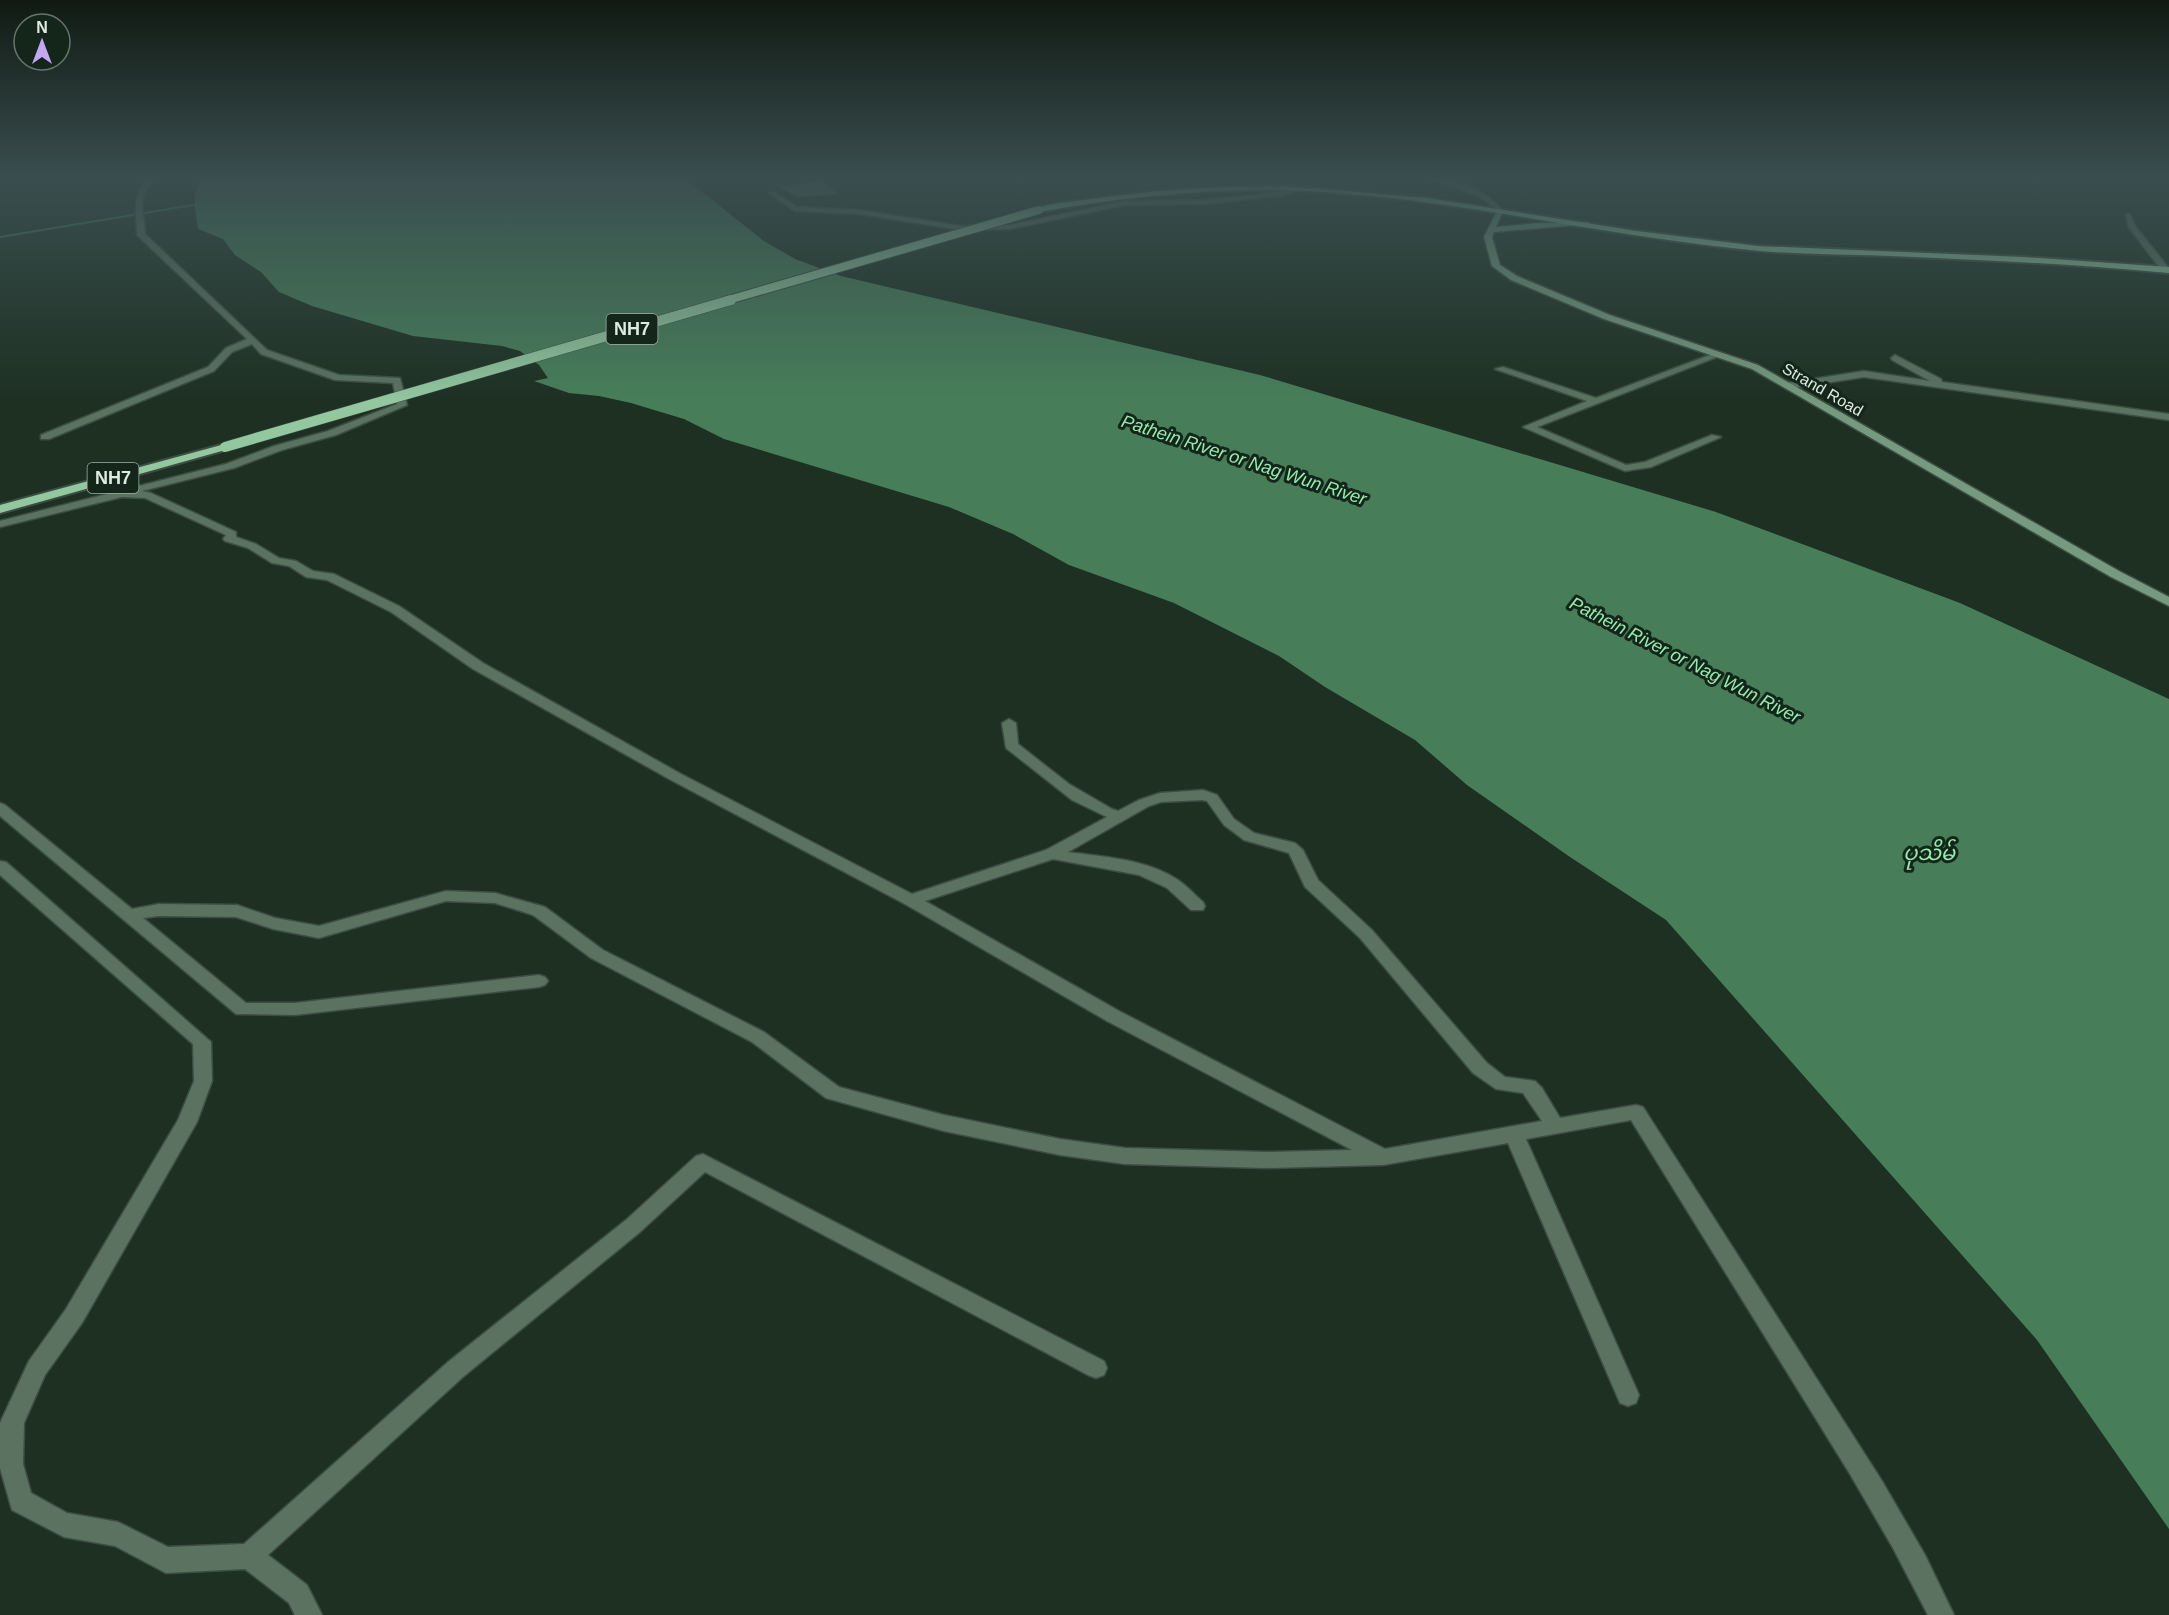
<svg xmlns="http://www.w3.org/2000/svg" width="2169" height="1615" font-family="Arial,'Noto Sans Myanmar',sans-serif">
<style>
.water{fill:#477e59}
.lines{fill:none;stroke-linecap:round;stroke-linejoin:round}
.stream{stroke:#477e59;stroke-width:2}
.minor-casing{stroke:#3c4e41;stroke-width:3}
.tertiary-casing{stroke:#3c4e41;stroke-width:3}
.secondary-casing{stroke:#3c4e41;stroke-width:3}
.trunk-casing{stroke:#3c4e41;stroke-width:4}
.minor{fill:#5b7261;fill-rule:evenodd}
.tertiary{fill:#5b7261;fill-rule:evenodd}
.secondary{fill:#759a7f;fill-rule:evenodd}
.trunk{fill:#92c7a0;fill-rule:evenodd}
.trunk-bridge-far1-casing{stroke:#3c4e41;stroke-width:10;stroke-linecap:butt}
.trunk-bridge-casing{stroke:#3c4e41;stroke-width:11;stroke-linecap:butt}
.trunk-bridge-far1{stroke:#92c7a0;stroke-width:8}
.trunk-bridge{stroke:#92c7a0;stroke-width:10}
.labels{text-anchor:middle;stroke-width:6;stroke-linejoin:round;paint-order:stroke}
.far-street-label{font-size:16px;fill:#dfebe2;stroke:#132619}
.shield{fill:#132619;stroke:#a2b0a6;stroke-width:1.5}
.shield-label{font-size:18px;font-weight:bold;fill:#dfebe2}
.far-water-label{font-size:18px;font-style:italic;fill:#96e9af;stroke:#132619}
.water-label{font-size:21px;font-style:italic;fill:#96e9af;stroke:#132619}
</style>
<rect width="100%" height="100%" fill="#1d3022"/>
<g class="water">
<path d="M 204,176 L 682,176 L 764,241 L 795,259 L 841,276 L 1260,375 L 1716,512 L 1960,603 L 2169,699 L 2169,1529 L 2037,1340 L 1666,920 L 1570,857 L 1467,785 L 1415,740 L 1325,687 L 1279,656 L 1174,603 L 1069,565 L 1013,534 L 949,507 L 724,439 L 684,419 L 631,403 L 599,396 L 569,393 L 534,381 L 548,378 L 539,365 L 520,351 L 502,346 L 413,336 L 312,306 L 279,292 L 261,272 L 235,255 L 223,239 L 198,229 C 196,206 189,196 204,176 Z"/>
<polygon points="820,181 834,189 836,194 798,197 780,187"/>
</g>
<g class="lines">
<polyline class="stream" points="0,237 193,205"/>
<g class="minor-casing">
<g id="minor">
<path d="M 152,176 L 159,176 C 134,199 144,204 145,234 L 267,350 L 339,375 L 400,378 L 407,405 L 336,435 L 282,450 L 234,468 L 142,491 L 151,493 L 236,532 L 236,537 L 256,544 L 279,558 L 296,561 L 313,571 L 334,574 L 399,606 L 483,663 L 681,774 L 912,894 L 1046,850 L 1107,817 L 1072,800 L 1006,748 L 1002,723 L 1009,719 L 1016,723 L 1018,744 L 1069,784 L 1112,809 L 1118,811 L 1139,800 L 1160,793 L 1203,790 L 1217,795 L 1234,819 L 1254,833 L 1295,843 L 1303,850 L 1318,880 L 1372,930 L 1487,1063 L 1505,1077 L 1535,1081 L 1542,1088 L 1560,1118 L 1636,1105 L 1643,1107 L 1882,1481 L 1925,1555 L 1954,1615 L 1928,1615 L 1893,1548 L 1850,1474 L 1631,1120 L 1526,1139 L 1639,1395 L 1636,1403 L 1628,1406 L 1620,1403 L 1508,1143 L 1383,1165 L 1266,1168 L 1125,1164 L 1060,1155 L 944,1131 L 826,1098 L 752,1042 L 591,958 L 533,915 L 495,903 L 446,901 L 319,938 L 273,929 L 236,917 L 159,916 L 143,918 L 246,1003 L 295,1003 L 539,975 L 545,977 L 548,981 L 545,985 L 539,987 L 295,1015 L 236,1014 L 0,816 L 0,803 L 5,805 L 132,909 L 159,904 L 237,905 L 275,918 L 319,926 L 446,891 L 495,893 L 545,907 L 603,950 L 764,1032 L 839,1087 L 944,1115 L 1060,1139 L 1125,1148 L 1266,1152 L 1352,1150 L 1107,1021 L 905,904 L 671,780 L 473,669 L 391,612 L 327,580 L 306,577 L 289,566 L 272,563 L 248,548 L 225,541 L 223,539 L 226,535 L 145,498 L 122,497 L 0,527 L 0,521 L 226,464 L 274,446 L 328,431 L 397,404 L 393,383 L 335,380 L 261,354 L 252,344 L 232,352 L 214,371 L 49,439 L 41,439 L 41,435 L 208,367 L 226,348 L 247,339 L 137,235 C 137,211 130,192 152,176 ZM 1202,800 L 1207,801 L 1224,825 L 1244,840 L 1289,853 L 1305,887 L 1360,938 L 1473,1073 L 1496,1089 L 1523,1093 L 1542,1121 L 1385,1149 L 1119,1011 L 925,901 L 1053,859 L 1139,875 L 1167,888 L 1191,910 L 1203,910 L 1205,906 L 1203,902 C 1195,895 1187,886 1178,880 C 1147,859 1104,857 1068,852 L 1149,806 L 1161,802 Z"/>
<polygon points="1300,187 1302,190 1280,196 1205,204 1125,205 1010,229 961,230 860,214 795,211 769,193 774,192 797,207 860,210 961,226 1010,225 1125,201 1205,200 1280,192"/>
<polygon points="2126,214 2130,214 2135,226 2168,267 2168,271 2162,271 2128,226"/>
<polygon points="1715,353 1722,355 1537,427 1626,465 1645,462 1712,435 1721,437 1651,467 1625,471 1523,427 1587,401 1495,369 1503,367 1596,398"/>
<polygon points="1895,355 1941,379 1942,382 2169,414 2169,420 1864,377 1787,389 1782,386 1787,383 1864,371 1930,381 1892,360 1891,358"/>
<polygon points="0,861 6,862 211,1042 212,1081 197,1122 82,1323 45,1375 24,1423 23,1464 31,1493 67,1513 118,1522 168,1547 244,1544 448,1362 626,1220 696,1156 703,1154 1104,1361 1107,1368 1104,1375 1096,1378 1088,1375 705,1172 640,1232 464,1376 268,1555 307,1585 322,1615 295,1615 289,1603 245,1569 166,1573 115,1546 64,1537 12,1510 0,1468 0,1423 29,1361 66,1309 178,1120 194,1081 193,1044 0,875"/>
</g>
</g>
<g class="tertiary-casing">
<path id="tertiary" d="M 1424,176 C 1451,176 1486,189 1503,211 L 1498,212 C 1478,188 1449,190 1424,176 Z"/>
</g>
<g class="secondary-casing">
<polygon id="secondary" points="1500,209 1503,211 1496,227 1538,223 1587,222 1591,224 1494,232 1492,237 1500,265 1517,276 1610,315 1758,365 2119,571 2169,597 2169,606 2111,577 1752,369 1604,319 1511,280 1492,266 1484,237 1497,211"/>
</g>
<g class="trunk-casing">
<g id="trunk">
<path d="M 1287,186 L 1428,198 L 1637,231 L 1758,246 L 2024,257 L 2169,267 L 2169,273 C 2076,264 1983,260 1890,256 C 1840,254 1791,255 1741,249 C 1601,235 1464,201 1323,192 C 1228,186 1133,195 1039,212 L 1035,210 C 1047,203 1070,202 1084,200 C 1152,190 1219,186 1287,186 Z"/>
<polygon points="225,444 231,447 229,449 0,513 0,505"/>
</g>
</g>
<use href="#minor" class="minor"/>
<use href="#tertiary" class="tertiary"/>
<use href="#secondary" class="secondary"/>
<use href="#trunk" class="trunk"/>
<g class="trunk-bridge-far1-casing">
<polyline id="trunk-bridge-far1" points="725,301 1039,210"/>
</g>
<g class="trunk-bridge-casing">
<polyline id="trunk-bridge" points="225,447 731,300"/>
</g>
<use href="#trunk-bridge-far1" class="trunk-bridge-far1"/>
<use href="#trunk-bridge" class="trunk-bridge"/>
</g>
<linearGradient id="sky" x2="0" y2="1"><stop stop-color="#101a13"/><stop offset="0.44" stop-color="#3a4e4f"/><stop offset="1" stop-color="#3a4e4f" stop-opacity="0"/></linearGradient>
<rect width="2169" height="402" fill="url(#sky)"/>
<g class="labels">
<g class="far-street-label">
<text transform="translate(1823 389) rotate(30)" y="6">Strand Road</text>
</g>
<g class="shield">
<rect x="606.5" y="314" width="51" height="30" rx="4.5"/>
<rect x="87.5" y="463" width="51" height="30" rx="4.5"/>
</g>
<g class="shield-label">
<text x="632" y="335">NH7</text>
<text x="113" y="484">NH7</text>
</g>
<g class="far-water-label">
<text transform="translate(1244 460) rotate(18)" y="6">Pathein River or Nag Wun River</text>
<text transform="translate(1685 660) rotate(27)" y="6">Pathein River or Nag Wun River</text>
</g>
<g class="water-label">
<text x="1929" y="860">ပုသိမ်</text>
</g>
</g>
<g transform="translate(42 42)"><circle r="28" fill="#132619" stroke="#657569" stroke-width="1.5"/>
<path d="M0-4.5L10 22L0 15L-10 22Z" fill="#c5a6f0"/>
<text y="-9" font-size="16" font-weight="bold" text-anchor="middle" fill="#dfebe2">N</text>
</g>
</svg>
